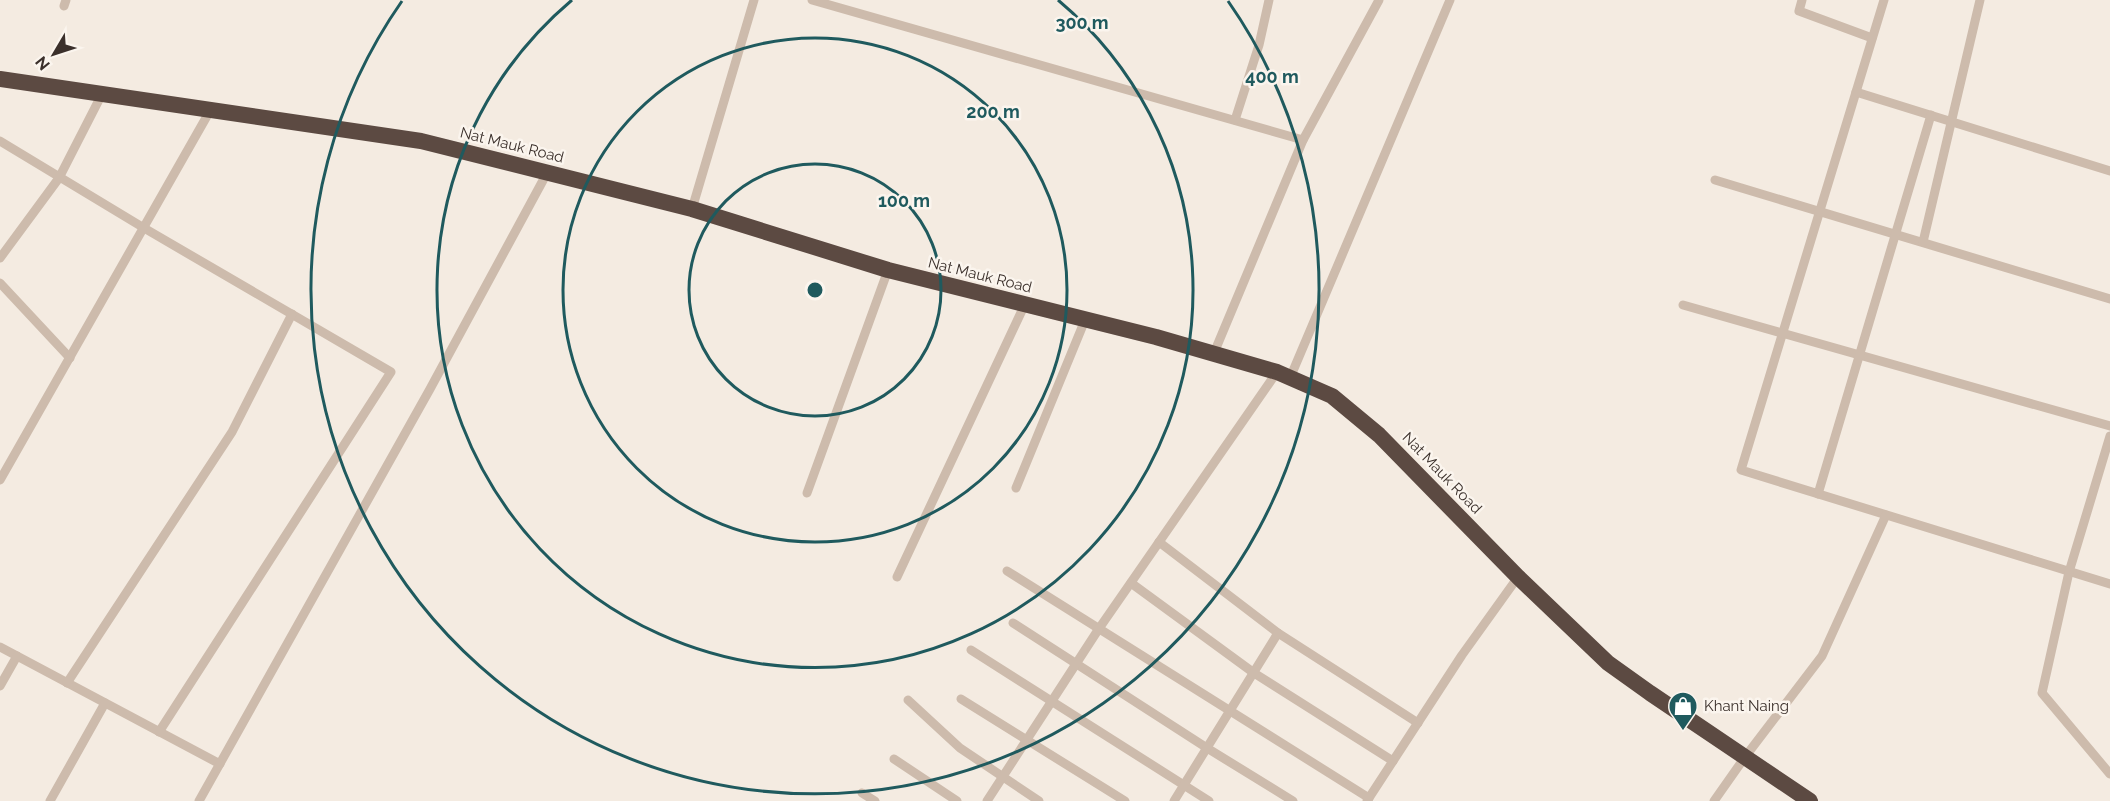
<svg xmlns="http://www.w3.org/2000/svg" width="2110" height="801" font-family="Raleway,sans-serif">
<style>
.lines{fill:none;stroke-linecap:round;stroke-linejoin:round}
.street{stroke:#cdbbac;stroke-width:9}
.highway{stroke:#5c4a42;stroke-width:16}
.ring{fill:none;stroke:#1f5a5e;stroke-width:3}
.labels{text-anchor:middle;stroke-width:5;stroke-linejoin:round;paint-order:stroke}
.street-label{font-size:15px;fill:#3b302b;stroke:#fbf5ee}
.poi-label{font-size:15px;fill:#3b302b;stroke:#fbf5ee;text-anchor:start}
.centre{fill:#1f5a5e;stroke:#fbf5ee;stroke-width:3}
.ring-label{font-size:18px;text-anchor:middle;font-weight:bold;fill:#1f5a5e;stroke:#fbf5ee;stroke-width:5;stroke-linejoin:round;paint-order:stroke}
</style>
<rect width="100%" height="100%" fill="#f4ebe1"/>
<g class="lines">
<g class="street">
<polyline points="812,0 1303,140"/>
<polyline points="1802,0 1799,11 1872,38"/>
<polyline points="1884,0 1741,470 2110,584"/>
<polyline points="64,6 66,0"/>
<polyline points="1856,92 2110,171"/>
<polyline points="1235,120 1259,45 1269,0"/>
<polyline points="0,141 144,228 391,372 159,732"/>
<polyline points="1715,180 2110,299"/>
<polyline points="692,209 754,0"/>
<polyline points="1923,242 1980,0"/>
<polyline points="0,258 59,178 102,94"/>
<polyline points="0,283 70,358"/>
<polyline points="1683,305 2110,426"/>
<polyline points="1214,353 1303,140 1379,0"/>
<polyline points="1290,378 1450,0"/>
<polyline points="2110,436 2069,572 2042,693 2110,774"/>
<polyline points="0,480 211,109"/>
<polyline points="1016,488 1085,320"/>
<polyline points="807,493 888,270"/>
<polyline points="1818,494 1931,115"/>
<polyline points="1159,542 1278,633 1418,723"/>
<polyline points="1007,571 1369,798"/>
<polyline points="897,577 1025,304"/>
<polyline points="1131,583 1254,673 1393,761"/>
<polyline points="1013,623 1207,748 1293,801"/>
<polyline points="0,647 220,764"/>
<polyline points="971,650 1209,801"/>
<polyline points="67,683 232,432 292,314"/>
<polyline points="0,686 17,656"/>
<polyline points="961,699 1125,801"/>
<polyline points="908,700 960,748 1039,801"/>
<polyline points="894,759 957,801"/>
<polyline points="862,793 875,801"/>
<polyline points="50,801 105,703"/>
<polyline points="199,801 430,389 547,173"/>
<polyline points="987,801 1098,630 1277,372"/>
<polyline points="1174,801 1278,633"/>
<polyline points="1367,801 1462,655 1518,577"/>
<polyline points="1714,801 1745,757 1822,656 1886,515"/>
</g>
<polyline class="highway" points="0,79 421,141 692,209 888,270 1156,337 1277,372 1332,396 1379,435 1518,577 1608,663 1650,693 1810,801"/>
</g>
<g class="ring">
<circle cx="815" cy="290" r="126"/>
<circle cx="815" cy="290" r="252"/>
<path d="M1058 0A378 378 0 1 1 572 0"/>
<path d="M1228 1A504 504 0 1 1 402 1"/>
</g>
<defs>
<g id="shop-pin" transform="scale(1.5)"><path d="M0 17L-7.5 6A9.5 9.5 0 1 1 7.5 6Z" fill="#1f5a5e" stroke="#fbf5ee"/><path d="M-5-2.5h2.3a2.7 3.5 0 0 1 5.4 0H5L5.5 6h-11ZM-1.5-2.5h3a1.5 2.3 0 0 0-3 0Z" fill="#fff"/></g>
</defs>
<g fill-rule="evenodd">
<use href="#shop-pin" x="1683" y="706"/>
</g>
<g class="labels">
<g class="street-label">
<text transform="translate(512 145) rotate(14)" y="5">Nat Mauk Road</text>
<text transform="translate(980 275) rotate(14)" y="5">Nat Mauk Road</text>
<text transform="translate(1442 473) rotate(46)" y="5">Nat Mauk Road</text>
</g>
<g class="poi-label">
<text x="1704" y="711">Khant Naing</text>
</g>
</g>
<circle cx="815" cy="290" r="9" class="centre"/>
<g class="ring-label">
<text x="1082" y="29">300 m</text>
<text x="1272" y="83">400 m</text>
<text x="993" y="118">200 m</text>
<text x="904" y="207">100 m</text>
</g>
<g transform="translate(54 54) rotate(231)" stroke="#fbf5ee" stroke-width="4.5" paint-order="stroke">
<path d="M0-4.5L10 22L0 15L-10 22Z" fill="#3b302b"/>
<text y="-9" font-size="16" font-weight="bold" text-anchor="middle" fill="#3b302b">N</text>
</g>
</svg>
